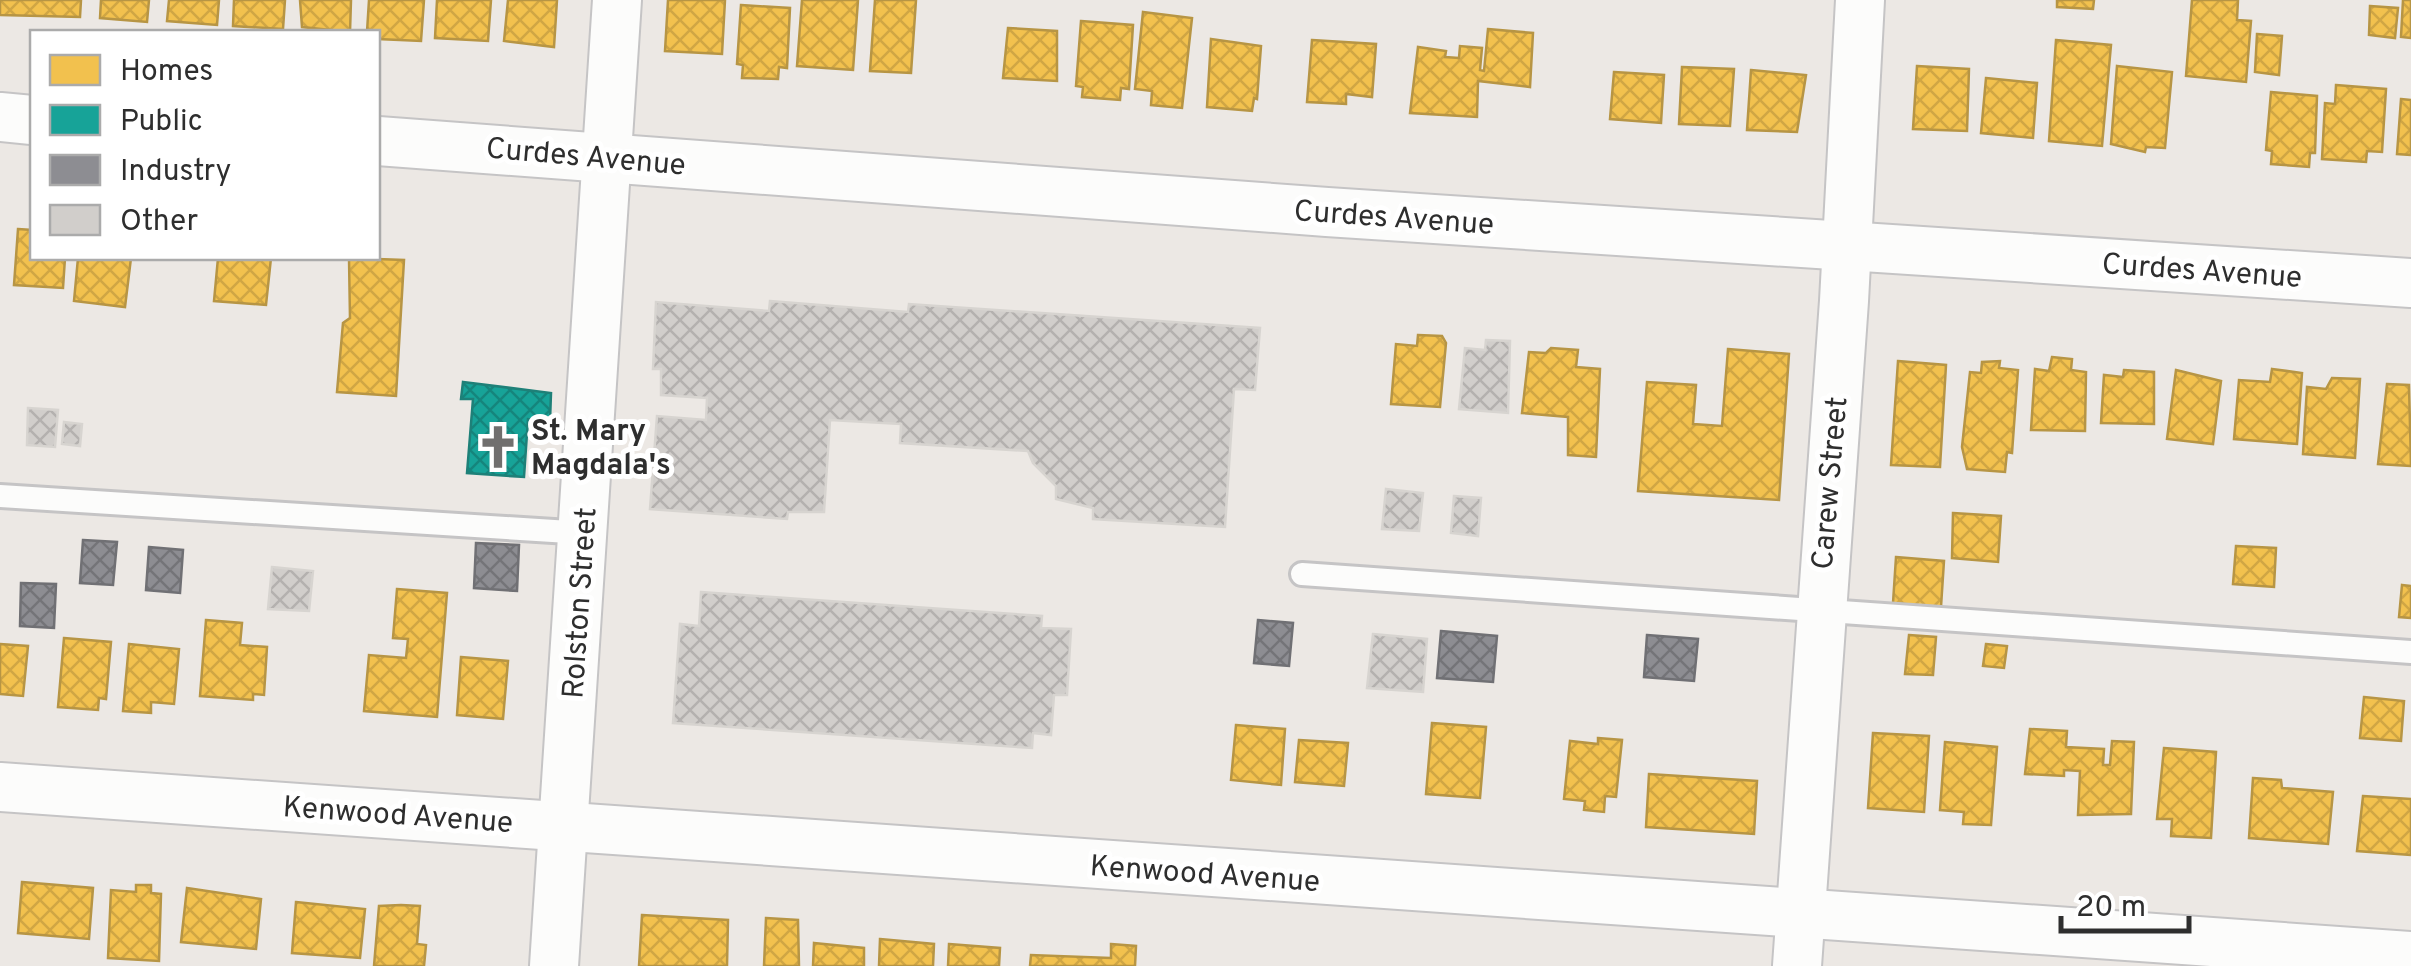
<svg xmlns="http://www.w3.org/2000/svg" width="2411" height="966" font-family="Overpass,sans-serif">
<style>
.homes{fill:url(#homes-cross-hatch);stroke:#b79544;stroke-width:2.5}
.public{fill:url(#public-cross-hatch);stroke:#1e8078;stroke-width:2.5}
.industry{fill:url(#industry-cross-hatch);stroke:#707074;stroke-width:2.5}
.building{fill:url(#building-cross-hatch);stroke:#d7d4d0;stroke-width:2.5}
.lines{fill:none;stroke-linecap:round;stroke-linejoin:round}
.lane-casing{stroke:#c5c4c5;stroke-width:28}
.street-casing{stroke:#c5c4c5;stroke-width:52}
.lane{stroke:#fcfcfb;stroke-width:22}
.street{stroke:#fcfcfb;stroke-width:48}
.labels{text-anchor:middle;stroke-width:10;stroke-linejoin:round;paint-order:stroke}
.street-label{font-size:30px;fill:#2e2e2e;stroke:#fff}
.poi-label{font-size:30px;font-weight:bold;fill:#2e2e2e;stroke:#fff;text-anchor:start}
</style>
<defs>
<pattern id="homes-cross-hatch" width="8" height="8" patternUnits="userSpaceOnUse" patternTransform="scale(2.5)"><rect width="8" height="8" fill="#f2c14e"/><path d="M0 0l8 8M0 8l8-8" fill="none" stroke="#d0a644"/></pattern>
<pattern id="public-cross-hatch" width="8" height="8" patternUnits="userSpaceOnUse" patternTransform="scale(2.5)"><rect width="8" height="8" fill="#17a398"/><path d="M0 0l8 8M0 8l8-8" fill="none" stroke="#15857c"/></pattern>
<pattern id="industry-cross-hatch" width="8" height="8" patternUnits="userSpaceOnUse" patternTransform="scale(2.5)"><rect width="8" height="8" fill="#8d8d92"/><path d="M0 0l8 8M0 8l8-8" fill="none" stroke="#747478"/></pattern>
<pattern id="building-cross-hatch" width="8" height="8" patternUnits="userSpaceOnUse" patternTransform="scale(2.5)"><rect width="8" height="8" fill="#d1cecb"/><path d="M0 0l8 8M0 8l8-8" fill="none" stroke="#b4b1af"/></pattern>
</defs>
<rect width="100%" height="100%" fill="#ece8e4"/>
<g class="homes">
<polygon points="0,0 81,0 80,17 0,15"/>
<polygon points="101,0 149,0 147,22 100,18"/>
<polygon points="169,0 219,0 217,25 167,21"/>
<polygon points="234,0 285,0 283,29 233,26"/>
<polygon points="300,0 351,0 350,32 302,27"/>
<polygon points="369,0 424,0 421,41 378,39 378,32 367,32"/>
<polygon points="437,0 491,0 488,41 435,38"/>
<polygon points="508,0 557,0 554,47 504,41"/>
<polygon points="668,0 725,0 722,54 665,51"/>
<polygon points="802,0 858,0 853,70 797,66"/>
<polygon points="875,0 916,0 911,73 870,71"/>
<polygon points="2057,0 2094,0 2093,9 2057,7"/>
<polygon points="2192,0 2238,0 2237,20 2251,21 2246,82 2186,76"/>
<polygon points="2403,0 2411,0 2411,38 2401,37"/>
<polygon points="741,5 790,8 787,68 779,67 778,79 742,78 743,65 737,64"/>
<polygon points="2370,6 2398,8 2395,38 2369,35"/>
<polygon points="1143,12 1192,18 1182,108 1151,105 1152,91 1135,89"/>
<polygon points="1081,21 1133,25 1129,89 1121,88 1120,100 1082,97 1083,87 1076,86"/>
<polygon points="1008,28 1057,31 1057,81 1003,78"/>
<polygon points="1488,29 1533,33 1530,87 1478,81 1477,117 1410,113 1418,47 1446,51 1445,57 1459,58 1460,46 1482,48 1480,70 1484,71"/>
<polygon points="2257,34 2282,36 2279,75 2255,72"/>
<polygon points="1211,39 1261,46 1257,99 1254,98 1252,111 1207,107"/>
<polygon points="1312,40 1376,44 1372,97 1346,94 1346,104 1307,102"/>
<polygon points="2056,40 2111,45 2102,146 2049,141"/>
<polygon points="1917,66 1969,69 1967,131 1913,129"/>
<polygon points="2117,66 2172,72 2165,148 2146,147 2145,152 2111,144"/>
<polygon points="1682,67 1734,69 1730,126 1679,124"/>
<polygon points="1751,70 1806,75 1797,132 1747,130"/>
<polygon points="1614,72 1664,75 1661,123 1610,119"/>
<polygon points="1986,78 2037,83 2033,138 1981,133"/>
<polygon points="2336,85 2386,89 2382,152 2367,151 2366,162 2322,159 2325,103 2335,104"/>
<polygon points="2271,92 2317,96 2315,153 2310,153 2309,167 2271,164 2272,151 2266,150"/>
<polygon points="2401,99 2411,100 2411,155 2397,154"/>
<polygon points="18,229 32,230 32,258 65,258 63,288 14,285"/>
<polygon points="78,258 131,258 125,307 74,301"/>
<polygon points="218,258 271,258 266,305 214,301"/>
<polygon points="349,258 404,260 396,396 337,392 343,323 350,318"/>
<polygon points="1418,335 1442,336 1446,343 1440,407 1391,404 1396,344 1417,346"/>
<polygon points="1551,348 1578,350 1576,367 1600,369 1596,457 1568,455 1568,417 1522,413 1529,352 1546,353"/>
<polygon points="1728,349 1789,354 1779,500 1638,491 1647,382 1696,385 1693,424 1722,426"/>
<polygon points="2052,357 2072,359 2071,370 2086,372 2085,431 2031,430 2035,369 2049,371"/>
<polygon points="1898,361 1946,365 1940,467 1891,465"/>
<polygon points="2000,361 1999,368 2018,370 2012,453 2007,452 2005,472 1967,469 1962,447 1970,372 1981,373 1982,362"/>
<polygon points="2272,369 2302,373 2297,444 2234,439 2239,380 2270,382"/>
<polygon points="2124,370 2154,372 2154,424 2101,423 2104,375 2123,377"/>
<polygon points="2176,370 2221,381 2213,444 2167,439"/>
<polygon points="2332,378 2360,379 2355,458 2303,454 2307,387 2326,389"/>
<polygon points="2387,384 2409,385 2411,466 2378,464"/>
<polygon points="1953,513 2001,516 1998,562 1952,558"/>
<polygon points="2236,546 2276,548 2274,587 2233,584"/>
<polygon points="1896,557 1944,561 1941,607 1893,603"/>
<polygon points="2402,585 2411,586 2411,618 2399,617"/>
<polygon points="397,589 447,593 437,717 364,711 369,655 406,658 408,639 393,638"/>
<polygon points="206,620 242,623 240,645 267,647 264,695 253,694 253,700 200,696"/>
<polygon points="1909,635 1936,637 1933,675 1905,674"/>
<polygon points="64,638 111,642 106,699 99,698 98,710 58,707"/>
<polygon points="0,644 28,646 23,696 0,694"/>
<polygon points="129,644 179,649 174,704 151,702 151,713 123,711"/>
<polygon points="1986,644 2007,646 2004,668 1983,666"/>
<polygon points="461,657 508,661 503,719 457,715"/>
<polygon points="2364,697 2404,701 2401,741 2360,738"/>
<polygon points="1432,723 1486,727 1480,798 1426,794"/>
<polygon points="1236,725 1285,729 1281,785 1231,780"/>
<polygon points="2030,729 2067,731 2066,747 2104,749 2103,765 2110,765 2112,741 2134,742 2131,814 2078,815 2080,771 2064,770 2064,776 2025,774"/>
<polygon points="1873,733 1929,736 1924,812 1868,808"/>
<polygon points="1598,738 1622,740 1616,797 1605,796 1604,812 1584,810 1585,801 1564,799 1570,741 1598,744"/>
<polygon points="1299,740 1348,743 1344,786 1295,782"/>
<polygon points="1945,742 1997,747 1991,825 1963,824 1964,812 1940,810"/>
<polygon points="2164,748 2216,752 2211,838 2171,836 2172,819 2157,819"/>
<polygon points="1649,774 1757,781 1754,834 1646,827"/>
<polygon points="2253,778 2281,780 2282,788 2333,792 2328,844 2249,838"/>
<polygon points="2363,796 2411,799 2411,855 2357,851"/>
<polygon points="22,882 93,888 89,939 18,933"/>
<polygon points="136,885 151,885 151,893 161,894 159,961 108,958 111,890 136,892"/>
<polygon points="187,888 261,899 256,949 181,942"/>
<polygon points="296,902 365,909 360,958 292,953"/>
<polygon points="401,905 420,906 417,944 426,945 424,966 374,966 379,906"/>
<polygon points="642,915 728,920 727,966 639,966"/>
<polygon points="766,918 798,920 799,966 764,966"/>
<polygon points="880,939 934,944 933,966 879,966"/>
<polygon points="814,943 864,948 864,966 813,966"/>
<polygon points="949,944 1000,948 999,966 948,966"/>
<polygon points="1111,944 1136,946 1135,966 1030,966 1031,955 1111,958"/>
</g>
<polygon class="public" points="463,382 551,393 550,421 528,419 524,477 467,473 473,399 461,399"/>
<g class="industry">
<polygon points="83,540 117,542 113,585 80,583"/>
<polygon points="476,543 519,545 517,591 474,588"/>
<polygon points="149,547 183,550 180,593 146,590"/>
<polygon points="21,583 56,584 54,628 20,626"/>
<polygon points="1258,620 1293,623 1289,666 1254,663"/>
<polygon points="1441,631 1497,636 1493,682 1437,678"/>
<polygon points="1647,635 1698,639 1694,681 1644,677"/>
</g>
<g class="building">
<polygon points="770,301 908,312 909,304 1260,328 1255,390 1234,389 1225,527 1093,519 1093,508 1056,499 1056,486 1033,463 1028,451 900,443 901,424 830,420 824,512 788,512 787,519 650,509 657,416 706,420 707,398 661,395 661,369 653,369 656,302 769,311"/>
<polygon points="1486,340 1510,341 1508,413 1459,409 1465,348 1485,350"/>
<polygon points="28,408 58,410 55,447 27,445"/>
<polygon points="64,422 82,424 80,446 62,444"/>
<polygon points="1386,489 1423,493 1419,531 1382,529"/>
<polygon points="1454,496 1481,498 1478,536 1451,533"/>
<polygon points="272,567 313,571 309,611 268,609"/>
<polygon points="701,592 1042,616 1041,628 1071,629 1067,695 1054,695 1051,735 1033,733 1032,748 673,723 680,624 699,626"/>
<polygon points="1373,634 1427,639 1423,692 1367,688"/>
</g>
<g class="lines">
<g class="lane-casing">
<g id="lane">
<polyline points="0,496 585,533"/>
<polyline points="1302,574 2411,652"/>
</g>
</g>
<g class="street-casing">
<g id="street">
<polyline points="0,117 32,120"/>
<polyline points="378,141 1327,212 2411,283"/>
<path d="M 0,787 C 804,841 1607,907 2411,956"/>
<polyline points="554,966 617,0"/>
<polyline points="1797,966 1844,301 1860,0"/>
</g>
</g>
<use href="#lane" class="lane"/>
<use href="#street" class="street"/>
</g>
<defs>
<g id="church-bare" transform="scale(3.45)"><path d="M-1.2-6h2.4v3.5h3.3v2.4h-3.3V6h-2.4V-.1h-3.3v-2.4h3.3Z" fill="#706f6e" stroke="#fff" stroke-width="2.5" paint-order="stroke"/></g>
</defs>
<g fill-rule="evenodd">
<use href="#church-bare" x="498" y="447"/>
</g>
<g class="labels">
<g class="street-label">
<text transform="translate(586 156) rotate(5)" y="10">Curdes Avenue</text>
<text transform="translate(1394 217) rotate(4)" y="10">Curdes Avenue</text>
<text transform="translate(2202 270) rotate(4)" y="10">Curdes Avenue</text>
<text transform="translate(1829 483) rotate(-85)" y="10">Carew Street</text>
<text transform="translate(579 603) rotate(-86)" y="10">Rolston Street</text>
<text transform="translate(398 814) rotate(4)" y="10">Kenwood Avenue</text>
<text transform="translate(1205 873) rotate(4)" y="10">Kenwood Avenue</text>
</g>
<g class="poi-label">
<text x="531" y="440">St. Mary<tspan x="531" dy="34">Magdala's</tspan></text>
</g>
</g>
<rect x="30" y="30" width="350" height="230" fill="#ffffff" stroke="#ababab" stroke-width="2.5"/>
<rect x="50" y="55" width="50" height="30" fill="#f2c14e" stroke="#ababab" stroke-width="2.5"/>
<text x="120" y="80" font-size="30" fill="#2e2e2e">Homes</text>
<rect x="50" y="105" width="50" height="30" fill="#17a398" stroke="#ababab" stroke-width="2.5"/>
<text x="120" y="130" font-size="30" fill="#2e2e2e">Public</text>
<rect x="50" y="155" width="50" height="30" fill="#8d8d92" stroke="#ababab" stroke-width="2.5"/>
<text x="120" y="180" font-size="30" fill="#2e2e2e">Industry</text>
<rect x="50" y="205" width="50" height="30" fill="#d1cecb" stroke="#ababab" stroke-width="2.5"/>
<text x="120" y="230" font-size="30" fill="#2e2e2e">Other</text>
<path d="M2061 916v15h128v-15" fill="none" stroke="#2e2e2e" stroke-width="5"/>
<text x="2076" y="916" font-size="30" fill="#2e2e2e" stroke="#ffffff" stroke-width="8" paint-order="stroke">20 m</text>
</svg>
